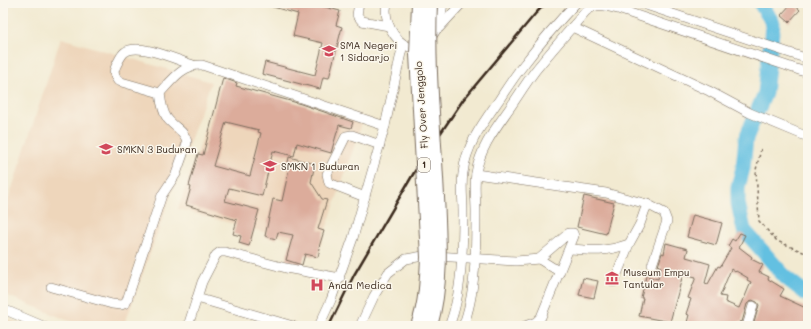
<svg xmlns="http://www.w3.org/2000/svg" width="811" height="329" font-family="Mali,sans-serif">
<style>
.built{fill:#eed6bb}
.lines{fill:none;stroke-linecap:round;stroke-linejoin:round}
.river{stroke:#63c0e1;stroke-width:15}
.building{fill:#dcac9b;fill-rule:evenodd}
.minor-casing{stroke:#7b6d5d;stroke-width:10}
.path{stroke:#7b6d5d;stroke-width:1.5;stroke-dasharray:3 3;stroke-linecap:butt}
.minor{stroke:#fff;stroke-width:9}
.rail{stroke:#3b2a1e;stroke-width:2.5}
.highway-bridge-casing{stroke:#7b6d5d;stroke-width:16;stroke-linecap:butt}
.highway-bridge{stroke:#fff;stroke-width:14}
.labels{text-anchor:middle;stroke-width:3;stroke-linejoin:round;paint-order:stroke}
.shield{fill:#fbf7ec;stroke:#75685c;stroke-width:1}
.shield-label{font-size:9px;font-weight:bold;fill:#3b2a1e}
.poi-label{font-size:10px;fill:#3b2a1e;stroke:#fbf7ec;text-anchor:start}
.street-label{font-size:10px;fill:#3b2a1e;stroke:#fbf7ec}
</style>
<rect width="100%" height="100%" fill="#fbf7ec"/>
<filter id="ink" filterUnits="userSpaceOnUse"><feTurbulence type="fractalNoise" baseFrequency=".025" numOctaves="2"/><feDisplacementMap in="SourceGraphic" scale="8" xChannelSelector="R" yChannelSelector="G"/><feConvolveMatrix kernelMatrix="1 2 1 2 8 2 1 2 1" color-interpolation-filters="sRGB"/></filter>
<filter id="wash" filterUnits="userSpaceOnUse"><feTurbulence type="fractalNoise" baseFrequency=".012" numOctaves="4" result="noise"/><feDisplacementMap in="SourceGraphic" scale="16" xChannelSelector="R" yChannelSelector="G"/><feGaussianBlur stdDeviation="0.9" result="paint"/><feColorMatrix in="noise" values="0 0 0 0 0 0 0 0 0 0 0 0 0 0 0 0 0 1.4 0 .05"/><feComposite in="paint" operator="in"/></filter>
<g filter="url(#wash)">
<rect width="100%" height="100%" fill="#f2ead1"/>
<g class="built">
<polygon points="61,38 211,82 124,326 82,326 3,294 3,216"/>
<polygon points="222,81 362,123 320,247 178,209"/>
<polygon points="3,317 17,323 16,326 3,326"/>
</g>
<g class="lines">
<polyline class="river" points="760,3 773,23 765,93 746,138 743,168 738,187 738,203 744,230 786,278 808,295"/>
</g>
<g id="blocks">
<g class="building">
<polygon points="266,3 310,3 340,11 336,25 342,27 329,78 323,77 320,89 262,74 265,62 315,75 323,43 293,36 298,14 266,5"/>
<polygon points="792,3 800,10 789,22 781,15"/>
<path d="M 223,78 L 237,83 L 236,86 L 301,104 L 353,122 L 351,128 L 339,125 L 331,153 L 297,143 L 294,156 L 273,151 L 262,196 L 229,188 L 225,201 L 259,210 L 249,246 L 239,243 L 241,236 L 233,234 L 237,220 L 186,205 L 191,187 L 189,186 L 198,154 L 203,155 ZM 226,122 L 259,130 L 258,132 L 261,133 L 250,176 L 213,166 Z"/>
<polygon points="289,157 315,164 311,182 322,199 327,200 318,229 324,231 319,247 320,248 318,257 305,254 302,265 286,260 293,235 278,232 276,239 265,236 273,199 282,201 289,169 287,168"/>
<polygon points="584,196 614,203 606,234 577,227"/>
<polygon points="693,215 722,223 716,245 687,237"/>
<path d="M 740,233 L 745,235 L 739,247 L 752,257 L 751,259 L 763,265 L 759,272 L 769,277 L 768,279 L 784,289 L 780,296 L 808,309 L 808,326 L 753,326 L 759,305 L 757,302 L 752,300 L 747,304 L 742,322 L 740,321 L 738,326 L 686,326 L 689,315 L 686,314 L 691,299 L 688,298 L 696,277 L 683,274 L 670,322 L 639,316 L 643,298 L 641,298 L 646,276 L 658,279 L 661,267 L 658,266 L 662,253 L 664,254 L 666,243 L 688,249 L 686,257 L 710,264 L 705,283 L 708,284 L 718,266 L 720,267 L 731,248 L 728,246 L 732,239 L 735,241 ZM 731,269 L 735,272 L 736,271 L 748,278 L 747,280 L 751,282 L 744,299 L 743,299 L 739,308 L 725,302 L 726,297 L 720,296 Z"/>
<polygon points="583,278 598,281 594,298 579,295"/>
</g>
</g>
</g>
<g filter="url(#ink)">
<use href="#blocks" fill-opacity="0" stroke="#7b6d5d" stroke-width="1"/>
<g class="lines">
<g class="minor-casing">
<g id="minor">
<polyline points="359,3 357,15 362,21 389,26"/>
<path d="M 387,3 C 383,20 393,40 409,47"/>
<polyline points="640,3 808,59"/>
<polyline points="572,27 709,91 750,113 808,137"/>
<polyline points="439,28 462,3"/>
<path d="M 429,40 C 439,29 441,17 443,3"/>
<path d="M 160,93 C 172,80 183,64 202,65 L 385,126"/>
<path d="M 160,93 L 118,81 C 112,73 114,70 118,62 C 120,58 122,54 125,52 C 139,42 177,60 193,65"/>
<polyline points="476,174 606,193 647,204 640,224 629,244 614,282"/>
<polyline points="365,197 329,183 327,174 346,136 352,135 380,145"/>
<polyline points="647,204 664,213 667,221 652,265"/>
<path d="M 570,249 C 594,251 605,252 629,244"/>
<polyline points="539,259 560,272"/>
<path d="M 51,287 L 112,304 L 121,305 L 126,303 L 162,195 L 176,174 L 187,143 C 186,131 173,127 167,118 C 162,111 161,101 160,93"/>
<polyline points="3,309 43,326"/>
<polyline points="188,326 197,298"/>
<polyline points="293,326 197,298 202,282 216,255 220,252 225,252 286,268 340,278"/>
<polyline points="319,326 331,300 353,238 385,126 403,44"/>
<polyline points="360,326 374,296 388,273 406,259 423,256 436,256 516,261 539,259 569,233 573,233 574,236 541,317 536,322 525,326"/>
<path d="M 449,326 C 462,295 463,246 463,212 C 463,199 461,186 463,173 C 466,145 483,123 499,100 C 507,88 515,75 525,63 C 541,42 558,22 576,3"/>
<path d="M 463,326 C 476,294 476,247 476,212 C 476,199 474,186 476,173 C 480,148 495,129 509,109 C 518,96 526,83 535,71 C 551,51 569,31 586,11 C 599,2 604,6 618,9 L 808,73"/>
<polyline points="747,326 753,306"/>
</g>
</g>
<polyline class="path" points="761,149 756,170 759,221 777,241 808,254"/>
<use href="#minor" class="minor"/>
<polyline class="rail" points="329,326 354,275 415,171 463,100 536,13 546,3"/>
<g class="highway-bridge-casing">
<g id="highway-bridge">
<path d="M 430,3 C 427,68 434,132 437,197 C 439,240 442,284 430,326"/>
<path d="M 418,326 C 426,304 427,281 428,257 L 417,54 L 419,3"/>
</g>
</g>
<use href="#highway-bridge" class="highway-bridge"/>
</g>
</g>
<defs>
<g id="school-bare" transform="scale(1.08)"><path d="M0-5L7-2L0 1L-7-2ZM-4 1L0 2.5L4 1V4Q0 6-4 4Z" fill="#d1495b" stroke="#fbf7ec" stroke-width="2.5" paint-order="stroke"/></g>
<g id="museum-bare" transform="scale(1.08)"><path d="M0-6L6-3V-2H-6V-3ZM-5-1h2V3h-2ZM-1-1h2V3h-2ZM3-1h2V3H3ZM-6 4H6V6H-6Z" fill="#d1495b" stroke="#fbf7ec" stroke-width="2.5" paint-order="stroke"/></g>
<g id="hospital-bare" transform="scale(1.08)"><path d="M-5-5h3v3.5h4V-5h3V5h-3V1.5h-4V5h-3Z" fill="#d1495b" stroke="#fbf7ec" stroke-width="2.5" paint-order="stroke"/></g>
</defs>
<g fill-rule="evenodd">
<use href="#school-bare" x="329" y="51"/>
<use href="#school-bare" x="106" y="149"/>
<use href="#school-bare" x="270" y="166"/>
<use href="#museum-bare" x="612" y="278"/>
<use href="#hospital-bare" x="317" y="285"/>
</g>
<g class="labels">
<rect class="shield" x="418" y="158" width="12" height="14" rx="3"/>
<g class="shield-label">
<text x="424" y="168">1</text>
</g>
<g class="poi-label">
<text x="340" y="49">SMA Negeri<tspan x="340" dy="12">1 Sidoarjo</tspan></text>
<text x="117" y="153">SMKN 3 Buduran</text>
<text x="281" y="170">SMKN 1 Buduran</text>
<text x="623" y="276">Museum Empu<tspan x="623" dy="12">Tantular</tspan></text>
<text x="328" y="289">Anda Medica</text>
</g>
<g class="street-label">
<text transform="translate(421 105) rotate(-94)" y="4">Fly Over Jenggolo</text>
</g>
</g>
<rect width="811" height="329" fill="none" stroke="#fbf7ec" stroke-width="16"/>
</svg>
